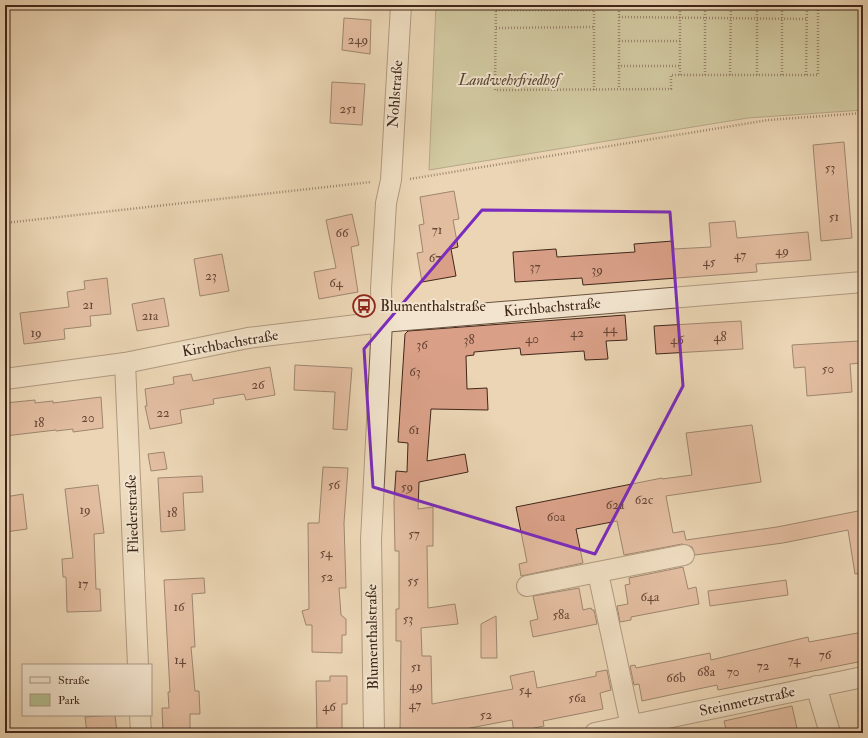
<svg xmlns="http://www.w3.org/2000/svg" width="868" height="738" font-family="'IM FELL Double Pica',serif">
<style>
.green{fill:#b5be8f;stroke:#7a7254}
.building{fill:#d9a087;stroke:#40271a}
.lines{fill:none;stroke-linecap:round;stroke-linejoin:round}
.minor-casing{stroke:#6b5240;stroke-width:22}
.path{stroke:#40271a;stroke-width:2.5;stroke-dasharray:1 2;stroke-linecap:butt}
.minor{stroke:#f2e4ce;stroke-width:20}
.marked{fill:none;stroke:#7b2cbf;stroke-width:3;stroke-linejoin:round}
.labels{text-anchor:middle;stroke-width:4;stroke-linejoin:round;paint-order:stroke}
.number-label{font-size:13px;fill:#664535}
.park-label{font-size:15px;font-style:italic;fill:#574531;stroke:#f2e4ce}
.street-label{font-size:15px;fill:#40271a;stroke:#f2e4ce}
.poi-label{font-size:15px;fill:#40271a;stroke:#f2e4ce;text-anchor:start}
</style>
<rect width="100%" height="100%" fill="#ebd5b4"/>
<filter id="stains"><feTurbulence type="fractalNoise" baseFrequency=".005" numOctaves="4"/><feColorMatrix values="0 0 0 0 .2 0 0 0 0 .09 0 0 0 0 .02 0 0 0 .5 -.17"/></filter>
<radialGradient id="worn" r=".72"><stop offset=".6" stop-color="#630" stop-opacity="0"/><stop offset="1" stop-color="#630" stop-opacity=".3"/></radialGradient>
<polygon class="green" points="436,5 863,5 863,110 748,118 429,170"/>
<g class="building">
<polygon points="344,18 371,20 370,54 342,50"/>
<polygon points="332,82 365,84 362,125 330,123"/>
<polygon points="844,142 852,238 821,241 813,145"/>
<polygon points="454,191 459,219 453,220 458,247 451,249 456,276 422,282 417,253 423,252 419,225 424,224 420,197"/>
<polygon points="352,214 359,245 351,247 358,292 319,299 314,272 336,268 326,220"/>
<polygon points="735,221 737,238 808,232 811,260 756,264 757,272 583,285 582,278 515,282 513,252 556,249 557,257 635,252 634,244 673,241 674,249 711,247 709,223"/>
<polygon points="222,254 229,291 200,296 194,259"/>
<polygon points="107,278 111,314 90,316 91,326 64,329 65,339 24,344 20,313 69,307 67,292 85,289 84,281"/>
<polygon points="164,298 169,326 137,331 132,304"/>
<polygon points="625,315 627,340 606,341 608,359 585,360 584,351 521,355 520,348 474,352 474,355 466,356 467,389 487,388 488,410 431,409 427,461 465,454 468,472 419,482 418,509 433,507 433,546 427,546 428,608 455,604 458,624 421,628 422,656 431,656 432,704 513,689 510,676 534,671 537,688 596,676 596,672 607,670 611,690 600,693 603,709 543,721 544,726 514,732 512,720 444,733 400,733 401,641 396,641 396,609 399,609 399,551 395,551 394,502 396,471 407,472 408,443 398,442 405,334 408,331"/>
<polygon points="741,321 743,349 656,354 654,326"/>
<polygon points="859,341 861,363 850,364 852,392 807,396 805,367 794,368 792,345"/>
<polygon points="295,365 352,368 347,430 333,429 335,392 294,390"/>
<polygon points="270,367 275,395 246,400 244,394 213,399 214,404 180,410 182,423 150,429 145,406 147,406 145,389 174,384 173,377 191,374 193,381"/>
<polygon points="101,397 103,428 73,432 73,429 56,431 56,430 5,436 5,403 35,400 35,403 53,401 53,403"/>
<polygon points="752,425 761,482 666,496 673,533 684,531 686,540 777,527 863,510 863,573 855,574 848,530 783,543 695,555 692,547 682,544 624,555 617,521 576,529 583,563 521,576 519,564 527,562 516,507 662,478 662,479 692,475 686,433"/>
<polygon points="164,452 167,469 151,471 148,454"/>
<polygon points="323,467 348,468 344,523 346,588 339,588 341,615 346,619 346,635 342,635 342,653 312,652 312,625 306,625 302,611 309,609 308,523 319,523"/>
<polygon points="202,476 203,492 183,493 185,530 161,532 158,478"/>
<polygon points="98,485 104,533 94,534 96,589 100,589 101,611 67,612 66,577 63,577 62,559 73,558 65,489"/>
<polygon points="23,494 27,529 5,532 5,497"/>
<polygon points="683,567 688,589 696,587 699,604 631,617 631,620 620,622 617,606 628,604 625,585 630,584 629,578"/>
<polygon points="204,578 205,593 192,594 195,647 191,647 195,691 199,691 200,714 190,714 190,733 163,733 162,708 169,708 168,692 170,692 164,580"/>
<polygon points="786,580 788,595 710,606 708,591"/>
<polygon points="579,588 583,610 591,608 592,610 594,610 597,624 533,637 530,621 538,619 533,596"/>
<polygon points="496,616 497,658 481,658 481,624"/>
<polygon points="863,632 863,661 718,690 717,685 642,701 639,684 634,685 630,666 635,665 636,668 710,653 711,660 808,637 809,642"/>
<polygon points="330,676 347,676 347,704 342,704 342,733 317,733 316,681 330,681"/>
<polygon points="792,706 798,733 727,733 724,721"/>
<polygon points="115,715 117,733 87,733 85,717"/>
</g>
<g class="lines">
<g class="minor-casing">
<g id="minor">
<polyline points="125,363 138,665"/>
<polyline points="5,379 125,363 248,338 382,322 863,282"/>
<polyline points="598,573 631,726"/>
<polyline points="527,586 684,555"/>
<polyline points="816,686 830,733"/>
<polyline points="140,715 141,733"/>
<polyline points="374,733 371,540 382,322 381,289 386,203 391,180 401,5"/>
<polyline points="595,733 863,677"/>
</g>
</g>
<g class="path">
<polyline points="496,5 495,90 671,89 671,75 818,75 818,5"/>
<polyline points="519,5 519,10"/>
<polyline points="569,5 569,10"/>
<polyline points="619,5 619,89"/>
<polyline points="496,10 594,10"/>
<polyline points="543,10 544,5"/>
<polyline points="619,17 807,19"/>
<polyline points="496,28 594,27"/>
<polyline points="619,41 680,41"/>
<polyline points="618,66 680,66"/>
<polyline points="680,75 680,5"/>
<polyline points="705,75 705,5"/>
<polyline points="730,75 731,5"/>
<polyline points="757,75 757,5"/>
<polyline points="782,75 782,5"/>
<polyline points="806,75 807,5"/>
<polyline points="594,90 594,5"/>
<polyline points="410,179 768,120 863,113"/>
<polyline points="5,223 371,182"/>
</g>
<use href="#minor" class="minor"/>
</g>
<path d="M0 0H868V738H0ZM 482,210 L 670,212 L 683,386 L 595,554 L 373,487 L 364,349 Z" fill="#ebd5b4" fill-opacity=".55" fill-rule="evenodd"/>
<path class="marked" d="M 482,210 L 670,212 L 683,386 L 595,554 L 373,487 L 364,349 Z"/>
<defs>
<g id="bus-ring" transform="scale(1.15)"><circle r="9.5" fill="#f2e4ce" stroke="#8f2418" stroke-width="1.5"/><path d="M-5-6H5V4H4V6H2V4H-2V6H-4V4H-5ZM-3.5-4V0h7V-4ZM-3.5 1.2v1.5H-2V1.2ZM2 1.2v1.5H3.5V1.2Z" fill="#8f2418"/></g>
</defs>
<g fill-rule="evenodd">
<use href="#bus-ring" x="364" y="306"/>
</g>
<g class="labels">
<g class="number-label">
<text x="358" y="44">249</text>
<text x="348" y="113">251</text>
<text x="830" y="172">53</text>
<text x="834" y="221">51</text>
<text x="437" y="234">71</text>
<text x="342" y="237">66</text>
<text x="782" y="255">49</text>
<text x="740" y="259">47</text>
<text x="435" y="262">67</text>
<text x="709" y="266">45</text>
<text x="535" y="271">37</text>
<text x="597" y="274">39</text>
<text x="211" y="280">23</text>
<text x="336" y="287">64</text>
<text x="88" y="309">21</text>
<text x="150" y="320">21a</text>
<text x="610" y="333">44</text>
<text x="36" y="337">19</text>
<text x="577" y="337">42</text>
<text x="720" y="341">48</text>
<text x="532" y="343">40</text>
<text x="469" y="344">38</text>
<text x="677" y="344">46</text>
<text x="422" y="349">36</text>
<text x="828" y="373">50</text>
<text x="415" y="376">63</text>
<text x="258" y="389">26</text>
<text x="163" y="417">22</text>
<text x="88" y="422">20</text>
<text x="39" y="427">18</text>
<text x="414" y="434">61</text>
<text x="334" y="489">56</text>
<text x="407" y="491">59</text>
<text x="644" y="504">62c</text>
<text x="615" y="509">62a</text>
<text x="85" y="514">19</text>
<text x="172" y="517">18</text>
<text x="556" y="521">60a</text>
<text x="414" y="538">57</text>
<text x="326" y="557">54</text>
<text x="327" y="581">52</text>
<text x="413" y="585">55</text>
<text x="83" y="588">17</text>
<text x="650" y="601">64a</text>
<text x="179" y="611">16</text>
<text x="561" y="619">58a</text>
<text x="408" y="623">53</text>
<text x="825" y="659">76</text>
<text x="180" y="664">14</text>
<text x="794" y="664">74</text>
<text x="763" y="670">72</text>
<text x="416" y="671">51</text>
<text x="706" y="676">68a</text>
<text x="733" y="676">70</text>
<text x="676" y="682">66b</text>
<text x="416" y="690">49</text>
<text x="525" y="694">54</text>
<text x="577" y="702">56a</text>
<text x="415" y="709">47</text>
<text x="329" y="711">46</text>
<text x="486" y="719">52</text>
</g>
<g class="park-label">
<text x="509" y="85">Landwehrfriedhof</text>
</g>
<g class="street-label">
<text transform="translate(395 94) rotate(-86)" y="5">Nohlstraße</text>
<text transform="translate(552 307) rotate(-5)" y="5">Kirchbachstraße</text>
<text transform="translate(230 343) rotate(-10)" y="5">Kirchbachstraße</text>
<text transform="translate(132 514) rotate(-92)" y="5">Fliederstraße</text>
<text transform="translate(372 637) rotate(-91)" y="5">Blumenthalstraße</text>
<text transform="translate(747 701) rotate(-12)" y="5">Steinmetzstraße</text>
</g>
<g class="poi-label">
<text x="380" y="311">Blumenthalstraße</text>
</g>
</g>
<rect width="868" height="738" fill="none" stroke="#ebd5b4" stroke-width="20"/>
<rect x="6" y="6" width="856" height="726" fill="none" stroke="#40271a" stroke-width="2"/>
<rect x="10" y="10" width="848" height="718" fill="none" stroke="#40271a"/>
<rect x="22" y="664" width="130" height="52" fill="#f2e4ce" stroke="#ab9886"/>
<rect x="30" y="677" width="20" height="6" fill="#f2e4ce" stroke="#ab9886"/>
<text x="58" y="684" font-size="12" fill="#40271a">Straße</text>
<rect x="30" y="694" width="20" height="12" fill="#b5be8f" stroke="#ab9886"/>
<text x="58" y="704" font-size="12" fill="#40271a">Park</text>
<rect width="100%" height="100%" filter="url(#stains)"/>
<rect width="100%" height="100%" fill="url(#worn)"/>
</svg>
